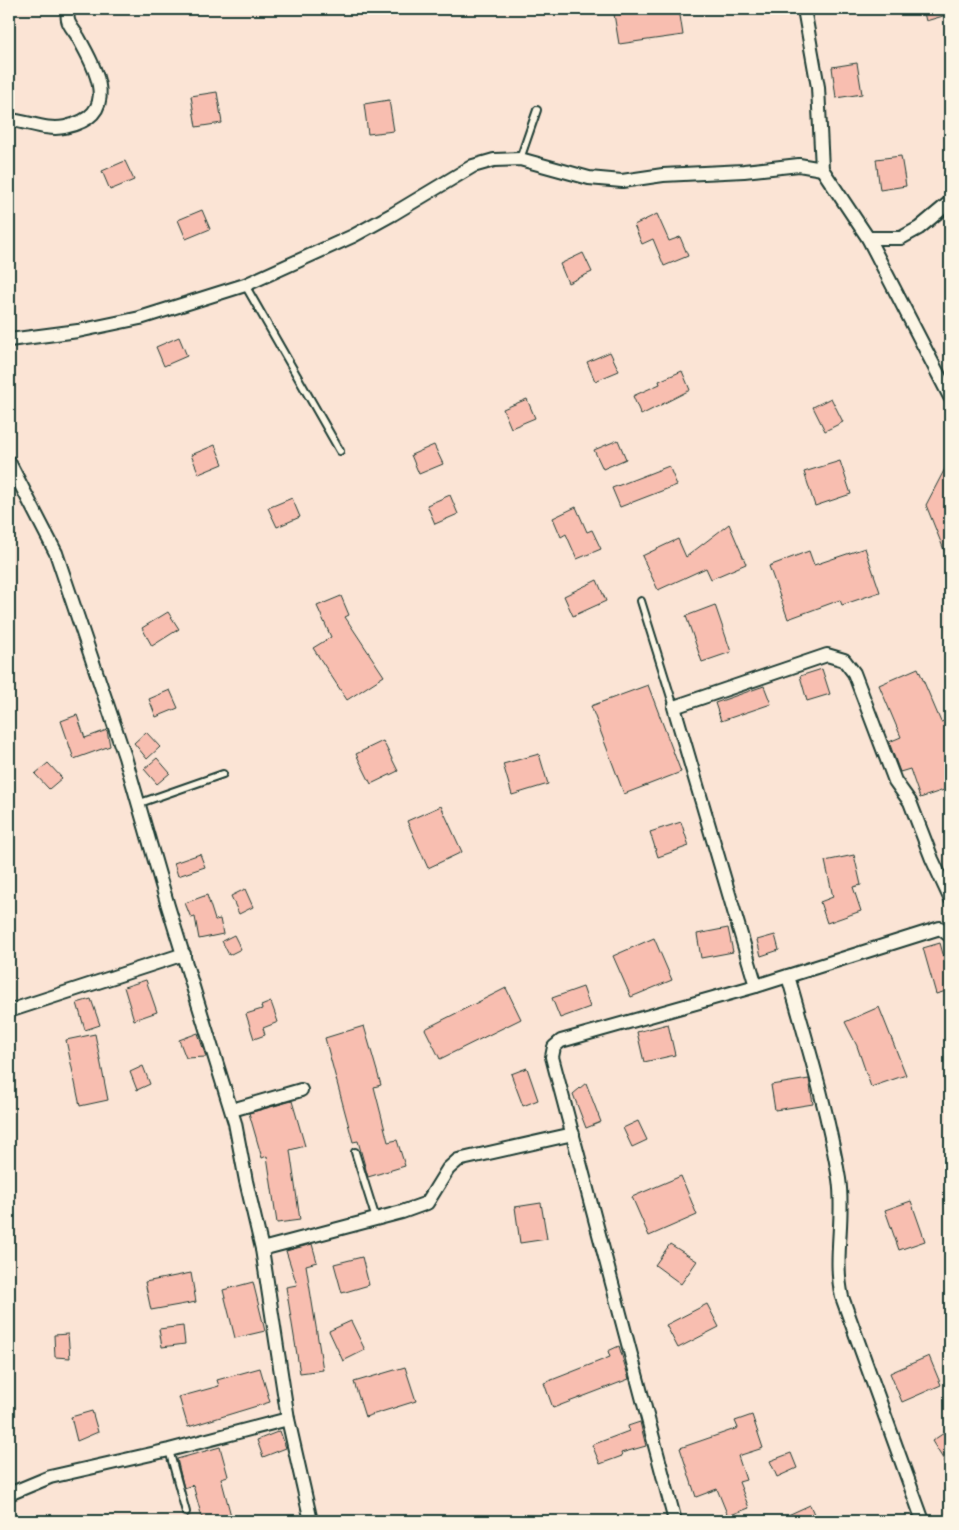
<svg xmlns="http://www.w3.org/2000/svg" width="959" height="1530" font-family="Sriracha,sans-serif">
<style>
.building{fill:#f8beb0;stroke:#1f3d34}
.lines{fill:none;stroke-linecap:round;stroke-linejoin:round}
.lane-casing{stroke:#1f3d34;stroke-width:10}
.street-casing{stroke:#1f3d34;stroke-width:16}
.lane{stroke:#fcf5e5;stroke-width:6}
.street{stroke:#fcf5e5;stroke-width:12}
</style>
<rect width="100%" height="100%" fill="#fbe4d5"/>
<filter id="ink" filterUnits="userSpaceOnUse"><feTurbulence type="fractalNoise" baseFrequency=".02" numOctaves="2"/><feDisplacementMap in="SourceGraphic" scale="10" xChannelSelector="R" yChannelSelector="G"/><feConvolveMatrix kernelMatrix="1 2 1 2 8 2 1 2 1" color-interpolation-filters="sRGB"/></filter>
<g filter="url(#ink)">
<g class="building">
<polygon points="646,9 679,9 683,35 619,44 614,14"/>
<polygon points="923,9 950,9 950,14 926,21"/>
<polygon points="857,63 862,94 836,98 832,67"/>
<polygon points="217,92 222,123 196,127 191,96"/>
<polygon points="389,100 394,131 368,134 364,104"/>
<polygon points="901,156 906,186 880,190 876,159"/>
<polygon points="125,161 134,180 110,190 102,171"/>
<polygon points="202,210 210,229 186,239 178,220"/>
<polygon points="657,214 669,241 680,237 688,256 664,266 653,239 642,244 634,225"/>
<polygon points="583,253 592,272 568,283 560,264"/>
<polygon points="179,337 187,356 164,366 156,347"/>
<polygon points="610,352 619,371 595,381 587,362"/>
<polygon points="682,371 690,390 641,415 633,396 660,384 659,381"/>
<polygon points="831,398 843,422 825,431 813,407"/>
<polygon points="527,399 535,418 511,428 503,409"/>
<polygon points="618,440 626,459 603,469 594,450"/>
<polygon points="215,445 223,464 199,474 191,455"/>
<polygon points="434,445 443,464 419,474 411,455"/>
<polygon points="950,459 950,565 926,505"/>
<polygon points="840,461 851,494 815,506 804,472"/>
<polygon points="669,466 677,485 620,507 612,488"/>
<polygon points="450,495 458,514 435,524 427,505"/>
<polygon points="292,498 300,517 277,527 268,508"/>
<polygon points="576,507 587,532 592,530 601,549 577,559 566,534 561,537 553,518"/>
<polygon points="729,524 746,564 711,579 706,568 658,590 642,556 678,539 686,557"/>
<polygon points="865,548 880,592 842,605 840,600 788,619 769,566 809,551 814,565"/>
<polygon points="597,580 606,601 573,616 564,596"/>
<polygon points="341,596 349,615 345,617 384,676 347,700 313,648 331,637 317,606"/>
<polygon points="715,605 731,652 702,662 686,616"/>
<polygon points="168,612 179,629 152,646 142,628"/>
<polygon points="918,668 941,722 950,719 950,788 920,798 910,769 900,772 889,742 901,737 879,685"/>
<polygon points="822,669 830,694 807,701 800,676"/>
<polygon points="648,685 681,772 624,794 591,706"/>
<polygon points="764,686 771,704 721,721 715,703"/>
<polygon points="170,690 178,708 156,717 149,699"/>
<polygon points="77,715 85,738 107,730 110,746 74,759 61,721"/>
<polygon points="146,732 160,747 147,759 134,743"/>
<polygon points="383,741 398,771 371,784 356,754"/>
<polygon points="539,754 548,784 512,795 503,764"/>
<polygon points="157,758 170,773 157,784 144,769"/>
<polygon points="48,763 62,778 49,789 35,774"/>
<polygon points="441,806 462,852 428,868 407,821"/>
<polygon points="681,822 689,846 658,857 650,832"/>
<polygon points="200,854 205,867 178,876 174,863"/>
<polygon points="854,855 861,885 853,887 861,911 827,923 820,902 833,897 825,861"/>
<polygon points="245,889 253,907 239,914 231,896"/>
<polygon points="207,895 215,920 220,919 223,934 199,939 195,917 191,918 185,903"/>
<polygon points="728,928 733,952 701,958 697,934"/>
<polygon points="234,935 241,949 229,955 222,941"/>
<polygon points="775,935 779,950 761,956 757,940"/>
<polygon points="654,938 672,980 631,997 613,956"/>
<polygon points="940,943 950,979 950,990 936,994 923,948"/>
<polygon points="146,980 157,1012 134,1020 124,987"/>
<polygon points="583,987 590,1007 560,1018 552,998"/>
<polygon points="506,988 521,1019 440,1059 425,1029"/>
<polygon points="91,999 100,1025 85,1030 77,1003"/>
<polygon points="271,1002 278,1022 263,1028 265,1035 254,1039 246,1014 262,1009 261,1006"/>
<polygon points="879,1007 906,1075 871,1087 857,1046 845,1022"/>
<polygon points="668,1024 675,1055 644,1062 637,1032"/>
<polygon points="364,1026 381,1085 374,1087 388,1142 397,1140 405,1166 368,1177 358,1141 353,1142 325,1038"/>
<polygon points="198,1033 206,1057 186,1058 179,1040"/>
<polygon points="95,1034 108,1100 80,1106 66,1040"/>
<polygon points="143,1066 150,1084 137,1090 130,1072"/>
<polygon points="527,1068 538,1100 523,1106 511,1074"/>
<polygon points="809,1079 813,1104 775,1110 771,1085"/>
<polygon points="586,1083 601,1122 586,1128 573,1094"/>
<polygon points="292,1101 305,1146 290,1150 300,1220 277,1223 267,1156 262,1158 249,1113"/>
<polygon points="638,1121 647,1140 632,1147 623,1128"/>
<polygon points="681,1176 697,1215 649,1236 632,1197"/>
<polygon points="911,1201 925,1241 899,1250 885,1210"/>
<polygon points="541,1203 547,1239 520,1243 515,1207"/>
<polygon points="312,1244 317,1262 306,1265 323,1370 300,1373 286,1287 297,1285 286,1251"/>
<polygon points="670,1244 697,1261 681,1284 655,1265"/>
<polygon points="362,1257 369,1285 342,1293 334,1264"/>
<polygon points="191,1273 196,1302 151,1310 145,1282"/>
<polygon points="253,1282 265,1331 235,1338 223,1290"/>
<polygon points="707,1304 719,1327 678,1348 666,1325"/>
<polygon points="351,1321 365,1350 343,1361 329,1331"/>
<polygon points="183,1326 185,1344 162,1347 159,1329"/>
<polygon points="68,1334 70,1358 55,1357 54,1335"/>
<polygon points="619,1346 629,1379 553,1408 544,1383 610,1357 608,1351"/>
<polygon points="929,1356 941,1385 902,1402 890,1373"/>
<polygon points="405,1367 416,1401 365,1417 354,1382"/>
<polygon points="260,1368 270,1402 188,1427 179,1397 219,1386 217,1380"/>
<polygon points="92,1411 98,1432 77,1441 71,1417"/>
<polygon points="752,1415 763,1448 738,1456 746,1480 739,1482 749,1508 728,1516 717,1489 696,1497 680,1448 738,1428 735,1421"/>
<polygon points="640,1422 646,1446 621,1453 622,1456 600,1464 592,1445 629,1431 628,1426"/>
<polygon points="950,1429 950,1470 932,1441"/>
<polygon points="280,1431 286,1448 263,1457 257,1440"/>
<polygon points="220,1447 228,1476 221,1478 231,1516 203,1521 193,1485 184,1488 177,1459"/>
<polygon points="791,1453 797,1468 777,1477 770,1461"/>
<polygon points="810,1505 817,1521 775,1521"/>
</g>
<g class="lines">
<g class="lane-casing">
<g id="lane">
<polyline points="520,159 537,110"/>
<polyline points="245,285 340,451"/>
<polyline points="641,601 674,707"/>
<polyline points="140,803 223,774"/>
<polyline points="355,1152 376,1219"/>
<polyline points="169,1450 186,1512"/>
</g>
</g>
<g class="street-casing">
<g id="street">
<polyline points="804,9 818,87 822,169 868,238 950,397"/>
<path d="M 9,120 C 27,121 46,131 65,127 C 121,115 97,71 78,37 C 75,31 69,26 68,20 C 67,17 68,12 68,9"/>
<polyline points="868,238 901,238 919,228 950,202"/>
<polyline points="9,340 78,331 140,318 245,285 353,236 393,214 473,166 494,160 520,159 589,178 622,181 663,175 744,171 799,165 822,169"/>
<polyline points="9,462 56,553 125,757 168,906 235,1123 246,1181 262,1249 288,1419 311,1521"/>
<path d="M 788,976 C 807,1043 828,1111 839,1179 C 845,1218 833,1258 842,1297 L 923,1521"/>
<polyline points="756,986 674,707 827,655 844,660 854,673 895,781 910,802 932,859 950,898"/>
<polyline points="9,1011 184,954"/>
<polyline points="232,1110 301,1090"/>
<polyline points="262,1249 402,1212 427,1203 448,1169 458,1160 573,1134"/>
<polyline points="9,1494 50,1477 169,1450 288,1419"/>
<polyline points="675,1521 552,1057 554,1047 561,1041 756,986 940,928 950,936"/>
</g>
</g>
<use href="#lane" class="lane"/>
<use href="#street" class="street"/>
</g>
</g>
<rect width="959" height="1530" fill="none" stroke="#fcf5e5" stroke-width="30"/>
<rect x="15" y="15" width="929" height="1500" fill="none" stroke="#1f3d34" stroke-width="2" filter="url(#ink)"/>
</svg>
